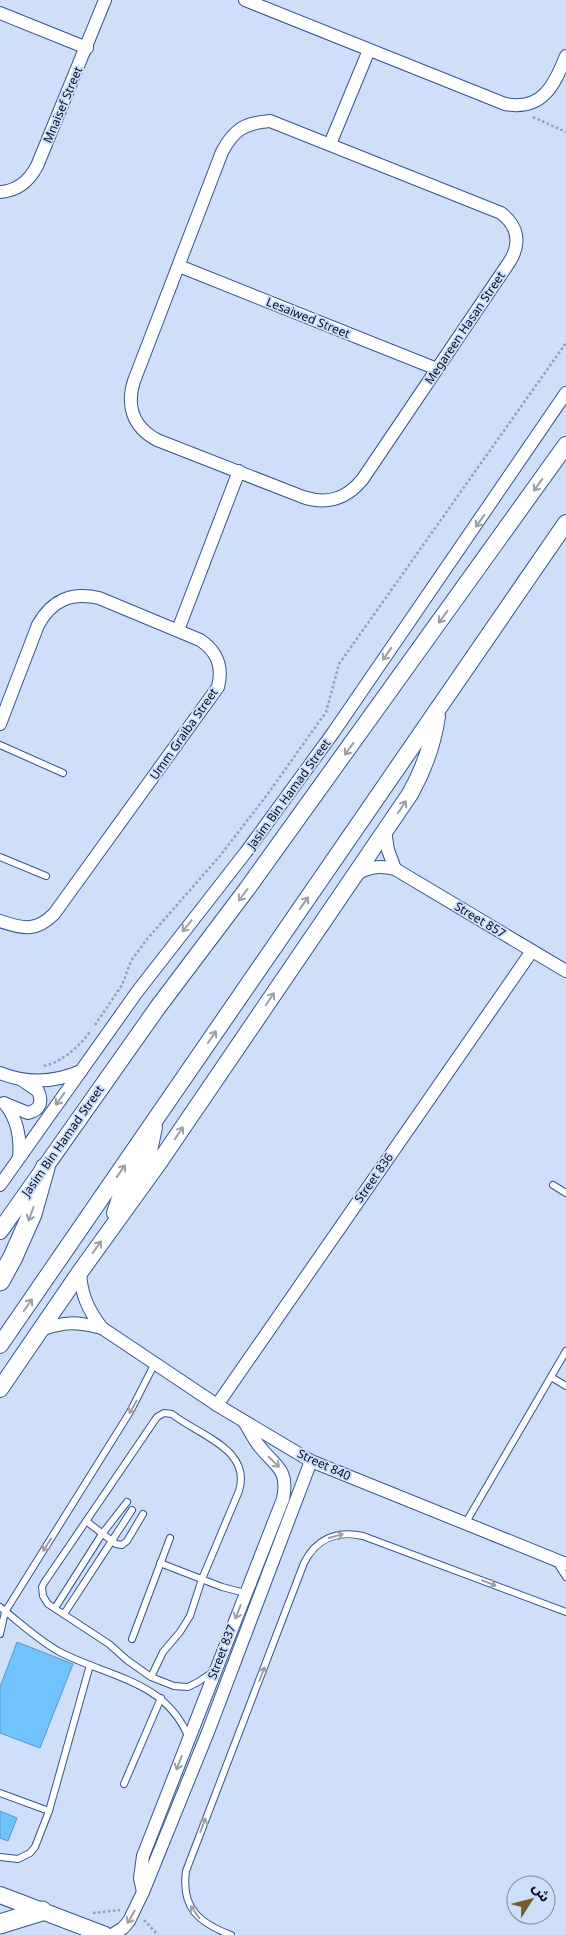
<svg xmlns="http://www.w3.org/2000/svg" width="566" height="1935" font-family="Georgia,'Noto Sans Arabic',serif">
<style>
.building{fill:#70c3fc;stroke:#549acb}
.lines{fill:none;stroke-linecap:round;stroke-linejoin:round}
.lane-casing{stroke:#34558e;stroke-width:8}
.street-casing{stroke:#34558e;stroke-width:14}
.secondary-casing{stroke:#34558e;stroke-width:18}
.primary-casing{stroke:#34558e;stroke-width:21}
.path{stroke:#92a0b9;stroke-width:2.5;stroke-dasharray:2.5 2.5;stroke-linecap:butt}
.lane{stroke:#fff;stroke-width:6}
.street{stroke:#fff;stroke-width:12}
.secondary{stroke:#fff;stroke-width:16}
.primary{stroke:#fff;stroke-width:19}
.oneway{stroke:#9a9fa8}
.labels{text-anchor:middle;stroke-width:4;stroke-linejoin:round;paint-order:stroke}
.street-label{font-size:12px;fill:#030e25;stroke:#cfdff9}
</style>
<rect width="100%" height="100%" fill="#cfdff9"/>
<g class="building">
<polygon points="17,1642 73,1664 40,1748 0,1733 0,1687"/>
<polygon points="0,1811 17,1818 8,1841 0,1838"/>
</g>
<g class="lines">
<g class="lane-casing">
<g id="lane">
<polyline points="0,745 63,773"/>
<polyline points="0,857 46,876"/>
<polyline points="553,1185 566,1193"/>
<polyline points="551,1377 566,1386"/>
<polyline points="86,1521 116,1544 122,1545 127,1541 143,1514"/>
<polyline points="465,1524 566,1351"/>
<polyline points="160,1563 222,1587 245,1593"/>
<polyline points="557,1563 566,1577"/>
<path d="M 0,1607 C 19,1622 37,1639 58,1651 C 106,1677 164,1679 188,1736"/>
<polyline points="55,1608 102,1534 127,1502"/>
<polyline points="64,1614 132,1510"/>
<polyline points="0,1634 5,1612 130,1412 155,1363"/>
<polyline points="132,1639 170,1538"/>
<path d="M 151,1677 L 163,1652 L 180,1632 L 190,1616 L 202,1579 L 239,1491 C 252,1449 198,1435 172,1414 L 164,1413 L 157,1417 L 44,1583 L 42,1587 L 43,1596 L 48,1604 L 109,1644 L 127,1660 L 151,1677 L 174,1686 L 188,1687 L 198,1682 L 213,1672"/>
<polyline points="124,1784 161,1698"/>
<polyline points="0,1793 49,1811"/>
<polyline points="0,1857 18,1859 30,1853 35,1847 49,1811 90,1665"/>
<path d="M 231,1935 C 199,1923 181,1908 186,1871 L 304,1563 C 316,1539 337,1530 363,1536 L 566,1612"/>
</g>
</g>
<g class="street-casing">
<g id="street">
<path d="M 245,0 L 505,104 C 542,111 554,86 566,56"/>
<polyline points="0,13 87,48"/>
<path d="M 270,121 L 501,213 C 518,226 521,243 510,261 L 362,480 C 346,499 327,505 303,497 L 157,440 C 133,427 126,406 134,381 L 222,152 C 234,129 245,123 270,121 Z"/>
<polyline points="330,144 369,50"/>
<path d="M 0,192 C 17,191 29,181 37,166 L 105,0"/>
<polyline points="179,266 437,369"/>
<polyline points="178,630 239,471"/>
<path d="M 0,724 L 38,625 C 52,600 71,592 99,598 L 200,640 C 218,652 223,667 218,687 L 54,914 C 36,932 23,929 0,921"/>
<polyline points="385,831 388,850 395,869"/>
<path d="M 354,876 C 367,867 379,865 395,869 L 566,971"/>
<path d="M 0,1073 C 28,1084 54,1083 81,1071"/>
<path d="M 4,1103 C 17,1117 21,1138 19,1157"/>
<path d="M 6,1104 L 28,1113 C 40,1110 43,1102 38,1091 L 22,1080"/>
<polyline points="0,1185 137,992 246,852 333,733 566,393"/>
<path d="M 80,1272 C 81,1294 88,1310 102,1328 L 217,1405 L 311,1461 L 566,1564"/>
<path d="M 41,1330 C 65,1321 77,1322 102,1328"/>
<polyline points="217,1405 532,951"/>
<path d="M 143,1892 L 140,1878 L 143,1856 L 283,1499 C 289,1469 276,1467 260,1447 C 254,1440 250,1431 245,1423"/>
<polyline points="112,1935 123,1928 129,1921 143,1892 208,1732 311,1461"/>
</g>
</g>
<g class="secondary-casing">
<g id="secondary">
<polyline points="115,1213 121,1195 149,1151 154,1127"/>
<polyline points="0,1231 158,1007 247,889 566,445"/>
<polyline points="0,1345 566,523"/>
<path d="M 0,1389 L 80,1272 L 160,1161 L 410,794 C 424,769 433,744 437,716"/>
<polyline points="0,1895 105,1935"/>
</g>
</g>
<g class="primary-casing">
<g id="primary">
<polyline points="0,1281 13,1257 32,1214 45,1168"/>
<polyline points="0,1924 42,1911"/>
</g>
</g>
<g class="path">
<polyline points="533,117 566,132"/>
<polyline points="95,1025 122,985 131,961 148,938 219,857 267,795 326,712 339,664 566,343"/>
<path d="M 44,1066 C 64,1061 78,1047 90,1032"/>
<polyline points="93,1913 120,1910"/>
<polyline points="144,1920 158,1935"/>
</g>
<use href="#lane" class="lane"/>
<use href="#street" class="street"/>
<use href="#secondary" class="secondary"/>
<use href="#primary" class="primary"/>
</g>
<defs><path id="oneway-shaft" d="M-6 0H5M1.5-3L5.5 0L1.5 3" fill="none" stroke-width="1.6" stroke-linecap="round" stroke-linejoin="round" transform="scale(1.25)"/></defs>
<g class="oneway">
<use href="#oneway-shaft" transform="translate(538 485) rotate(125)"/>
<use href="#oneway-shaft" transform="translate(480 521) rotate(125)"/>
<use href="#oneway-shaft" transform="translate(443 617) rotate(126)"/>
<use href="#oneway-shaft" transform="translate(387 654) rotate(125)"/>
<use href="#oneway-shaft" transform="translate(349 749) rotate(126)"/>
<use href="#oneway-shaft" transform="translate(402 807) rotate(-56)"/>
<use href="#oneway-shaft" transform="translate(243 895) rotate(127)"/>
<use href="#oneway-shaft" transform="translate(304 903) rotate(-55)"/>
<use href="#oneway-shaft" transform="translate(187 926) rotate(129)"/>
<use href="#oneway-shaft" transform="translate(270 999) rotate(-56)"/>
<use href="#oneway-shaft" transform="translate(212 1037) rotate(-56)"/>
<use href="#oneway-shaft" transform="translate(60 1099) rotate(125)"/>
<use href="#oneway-shaft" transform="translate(179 1133) rotate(-56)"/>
<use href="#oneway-shaft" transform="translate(121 1171) rotate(-55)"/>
<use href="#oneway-shaft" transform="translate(31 1214) rotate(110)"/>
<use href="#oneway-shaft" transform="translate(97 1247) rotate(-54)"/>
<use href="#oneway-shaft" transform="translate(28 1305) rotate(-55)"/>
<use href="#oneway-shaft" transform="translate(133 1407) rotate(120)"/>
<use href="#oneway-shaft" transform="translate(274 1462) rotate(44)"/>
<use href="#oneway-shaft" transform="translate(336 1536) rotate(-15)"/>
<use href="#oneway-shaft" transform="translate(47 1545) rotate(122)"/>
<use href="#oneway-shaft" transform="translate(489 1583) rotate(21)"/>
<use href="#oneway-shaft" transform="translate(238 1612) rotate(111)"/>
<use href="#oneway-shaft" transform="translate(262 1674) rotate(-69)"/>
<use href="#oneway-shaft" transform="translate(179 1763) rotate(111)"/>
<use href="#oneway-shaft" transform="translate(203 1825) rotate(-69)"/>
<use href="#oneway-shaft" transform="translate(195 1912) rotate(-125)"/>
<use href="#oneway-shaft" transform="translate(131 1917) rotate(120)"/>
</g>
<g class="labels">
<g class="street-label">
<text transform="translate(63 105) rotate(-67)" y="4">Mnaisef Street</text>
<text transform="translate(308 318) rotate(22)" y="4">Lesaiwed Street</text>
<text transform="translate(465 328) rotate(-56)" y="4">Megareen Hasan Street</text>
<text transform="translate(184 734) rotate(-55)" y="4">Umm Graiba Street</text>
<text transform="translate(289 794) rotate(-54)" y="4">Jasim Bin Hamad Street</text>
<text transform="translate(480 920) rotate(31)" y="4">Street 857</text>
<text transform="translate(63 1141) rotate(-55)" y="4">Jasim Bin Hamad Street</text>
<text transform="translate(374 1178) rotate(-55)" y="4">Street 836</text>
<text transform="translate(324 1465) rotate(25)" y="4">Street 840</text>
<text transform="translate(222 1652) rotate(-69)" y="4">Street 837</text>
</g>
</g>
<g transform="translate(531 1900) rotate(54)"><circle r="24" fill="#cfdff9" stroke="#7d8ba4"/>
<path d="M0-4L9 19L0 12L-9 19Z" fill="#755c2d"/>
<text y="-8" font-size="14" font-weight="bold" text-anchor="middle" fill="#030e25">ش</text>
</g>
</svg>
